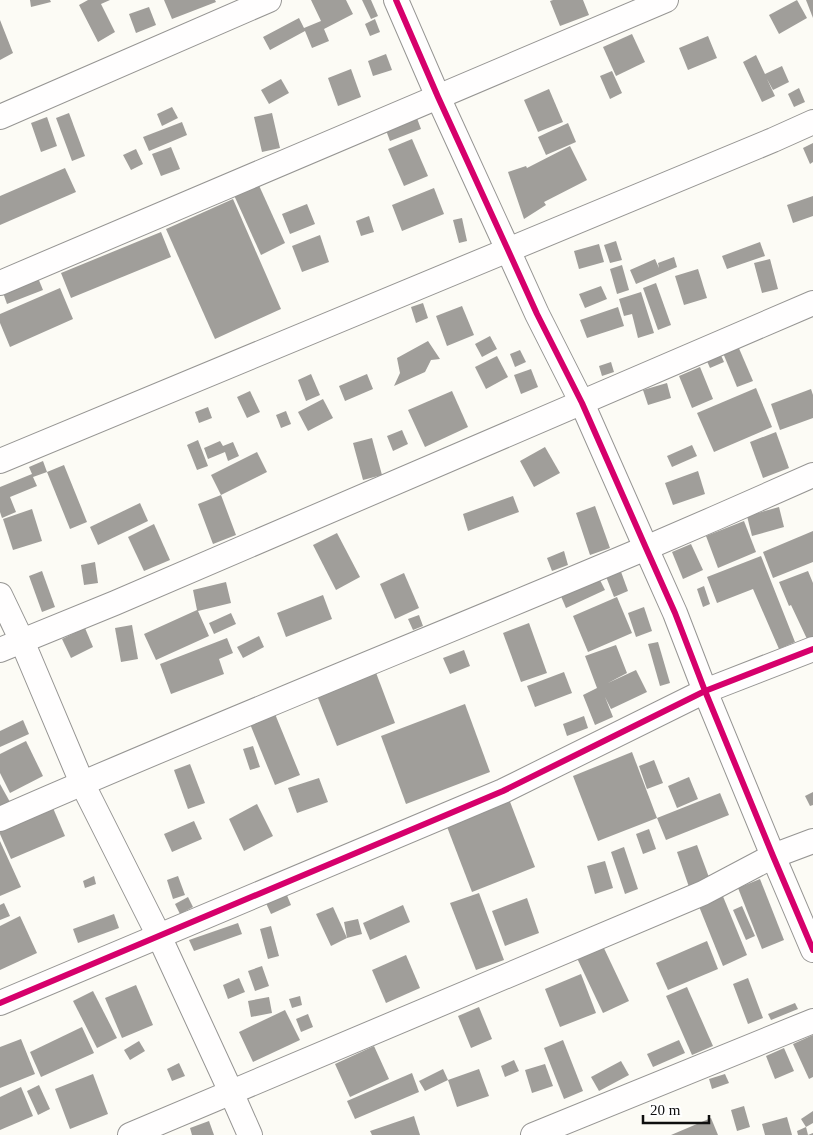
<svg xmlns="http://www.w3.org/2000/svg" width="813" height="1135" font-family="'Times New Roman',serif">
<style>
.building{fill:#a09e9a}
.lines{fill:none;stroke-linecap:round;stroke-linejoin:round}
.minor-casing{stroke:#969593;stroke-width:26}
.minor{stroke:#fffefe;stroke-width:24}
.cycleway-casing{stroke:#fff;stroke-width:9}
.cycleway{stroke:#d6006c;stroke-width:6}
</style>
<rect width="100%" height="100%" fill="#fcfbf5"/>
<g class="building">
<polygon points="30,0 50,0 51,2 31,7"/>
<polygon points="88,0 110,0 101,4 115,32 98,42 79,5"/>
<polygon points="164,0 215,0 216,2 172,19"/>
<polygon points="311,0 346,0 353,14 324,29 329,41 312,48 305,31 270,50 263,37 299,18 304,28 321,21"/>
<polygon points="362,0 371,0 378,16 371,19"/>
<polygon points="553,0 583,0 589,15 560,26 550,1"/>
<polygon points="797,0 807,18 779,34 769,15"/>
<polygon points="806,0 813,0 813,18"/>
<polygon points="149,7 156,25 136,33 129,14"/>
<polygon points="375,19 380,32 370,36 365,24"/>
<polygon points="0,20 13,53 0,60"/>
<polygon points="632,34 645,62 616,76 603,47"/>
<polygon points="708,36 717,58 688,70 679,48"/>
<polygon points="386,54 392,70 373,76 368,61"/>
<polygon points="756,55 765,74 782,66 789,82 773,90 767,79 775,96 762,102 743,62"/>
<polygon points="351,69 361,97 338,106 328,78"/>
<polygon points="612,71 622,93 610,99 600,76"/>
<polygon points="281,79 289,93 269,104 261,90"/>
<polygon points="799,88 805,102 794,107 788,94"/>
<polygon points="549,89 563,122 538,132 524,100"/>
<polygon points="172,107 178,118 162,126 157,114"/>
<polygon points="69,113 85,156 72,161 56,118"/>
<polygon points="272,113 280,148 262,152 254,117"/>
<polygon points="415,113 421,129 390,141 384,125"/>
<polygon points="47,117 57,146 41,152 31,123"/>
<polygon points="182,122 187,135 149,151 143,137"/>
<polygon points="568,123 576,142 546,155 538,137"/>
<polygon points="412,139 428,176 404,186 388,149"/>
<polygon points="813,143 813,162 810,164 803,148"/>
<polygon points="570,146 587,180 544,202 546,205 524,219 508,172 526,166 527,168"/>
<polygon points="171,147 180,169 161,176 152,154"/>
<polygon points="136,149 143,164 131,170 123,155"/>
<polygon points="65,168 76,192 0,225 0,196"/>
<polygon points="257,181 285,243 261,255 233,193"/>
<polygon points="434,188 444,214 402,231 392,205"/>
<polygon points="813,196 813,216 793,223 787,205"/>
<polygon points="233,199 281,309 215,339 166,229"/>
<polygon points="307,204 315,224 290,234 282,214"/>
<polygon points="369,216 374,232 361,236 356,221"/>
<polygon points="462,218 467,241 459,243 453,220"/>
<polygon points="161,232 171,257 71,298 61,273"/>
<polygon points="320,235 329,262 302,272 292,246"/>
<polygon points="616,241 622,260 610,263 604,245"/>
<polygon points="760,242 765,256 727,269 722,256"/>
<polygon points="599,244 604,262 579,269 574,251"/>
<polygon points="674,257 677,267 636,284 630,270 655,259 659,268 658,263"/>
<polygon points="770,259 778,289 762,293 754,263"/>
<polygon points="622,265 629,290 617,294 610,269"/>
<polygon points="698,269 707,298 684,305 675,276"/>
<polygon points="36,273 43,290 7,304 1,287"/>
<polygon points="656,283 671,325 658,330 643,288"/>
<polygon points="601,286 607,299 585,308 579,294"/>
<polygon points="60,288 73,319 10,347 0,323 0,314"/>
<polygon points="641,292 654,333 638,338 632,314 624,316 619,299"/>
<polygon points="423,303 428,318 416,323 411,307"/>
<polygon points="462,306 474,335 447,346 436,316"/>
<polygon points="618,307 624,326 587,338 580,320"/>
<polygon points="490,336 497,349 482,357 475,344"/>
<polygon points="428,341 440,359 431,360 425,372 394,386 400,373 397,358"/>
<polygon points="738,346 753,381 737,387 723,353"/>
<polygon points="520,350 526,362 515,367 510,354"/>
<polygon points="720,353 724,362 710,368 706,359"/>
<polygon points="497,356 508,377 486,389 475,367"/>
<polygon points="611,362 614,372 602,376 599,366"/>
<polygon points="700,367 713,399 692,408 679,376"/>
<polygon points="531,369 538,387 521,394 514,375"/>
<polygon points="311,374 320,395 306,401 298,380"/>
<polygon points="367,374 373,389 345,401 339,386"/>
<polygon points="667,383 671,398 648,405 643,390"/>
<polygon points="756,388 772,427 714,452 697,413"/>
<polygon points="811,389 813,395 813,418 780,430 771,404"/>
<polygon points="250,391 260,412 247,418 237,397"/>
<polygon points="452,391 468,427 425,447 408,410"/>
<polygon points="323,399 333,418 308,431 298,412"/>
<polygon points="208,407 212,418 199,423 195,412"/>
<polygon points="286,411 291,424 281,428 276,415"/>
<polygon points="402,430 408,444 393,451 387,436"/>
<polygon points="776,432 789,468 763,478 750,442"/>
<polygon points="372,438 382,475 363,480 353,443"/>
<polygon points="198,440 208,466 197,470 187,445"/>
<polygon points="220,441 223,446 233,442 239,456 228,461 225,452 208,459 204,448"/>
<polygon points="692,445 697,456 672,467 667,456"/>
<polygon points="545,447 560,473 534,487 520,461"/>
<polygon points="257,452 267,472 221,495 211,475"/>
<polygon points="43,461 47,472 33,477 37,486 10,497 16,512 2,518 0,512 0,487 32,474 29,467"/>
<polygon points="64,465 87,522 70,529 47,472"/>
<polygon points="698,471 705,494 673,505 665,483"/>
<polygon points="221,495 236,535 213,544 198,504"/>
<polygon points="513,496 519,512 468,531 463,514"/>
<polygon points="140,503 148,521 98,545 90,527"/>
<polygon points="595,506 610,548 590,555 576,513"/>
<polygon points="779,507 784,527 752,536 747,516"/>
<polygon points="32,509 42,541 13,550 3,519"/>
<polygon points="744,521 756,552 718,568 706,536"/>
<polygon points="154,524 170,560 144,571 128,537"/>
<polygon points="813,531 813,562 773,578 763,552"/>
<polygon points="337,533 360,577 336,590 313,545"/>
<polygon points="691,544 703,570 683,579 672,552"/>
<polygon points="564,551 568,565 552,571 547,558"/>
<polygon points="761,556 795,642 779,649 753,589 717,603 707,577"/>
<polygon points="95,562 98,583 84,585 81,565"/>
<polygon points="620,569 628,591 614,597 605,574"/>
<polygon points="42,571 55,607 42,612 29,576"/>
<polygon points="808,571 813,583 813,637 807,639 791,605 789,606 779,582"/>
<polygon points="404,573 419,608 395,619 380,584"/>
<polygon points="598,576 605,590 566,608 560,594"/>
<polygon points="226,582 231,603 198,611 209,636 156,660 144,634 197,610 193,590"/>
<polygon points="704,586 710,604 703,607 697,589"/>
<polygon points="323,595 332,619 286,637 277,613"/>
<polygon points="617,597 632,633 588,652 573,616"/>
<polygon points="644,607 652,631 636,637 628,613"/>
<polygon points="231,613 236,624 214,634 209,623"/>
<polygon points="419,615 423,626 413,630 408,619"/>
<polygon points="529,623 547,673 521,682 503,633"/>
<polygon points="132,625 138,659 121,662 115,628"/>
<polygon points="85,628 93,647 71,658 62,639"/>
<polygon points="259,636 264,647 243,658 237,647"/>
<polygon points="227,638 233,653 219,659 224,674 171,694 160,664"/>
<polygon points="658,642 670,683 660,686 648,644"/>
<polygon points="616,645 627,673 608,683 636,670 647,692 611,709 605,697 613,717 595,725 583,695 597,688 585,656"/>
<polygon points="464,650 470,666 450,674 443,658"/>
<polygon points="375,670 395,723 337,746 316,693"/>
<polygon points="564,672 572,693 535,707 527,686"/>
<polygon points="465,704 490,772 406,804 381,736"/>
<polygon points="275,714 300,775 275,785 250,724"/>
<polygon points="584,716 588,728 567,736 563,724"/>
<polygon points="23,720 29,734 0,747 0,731"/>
<polygon points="26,741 43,776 10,793 0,773 0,754"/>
<polygon points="253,746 260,767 250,770 243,749"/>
<polygon points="632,752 657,818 598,841 573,776"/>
<polygon points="654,760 663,783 647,789 639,766"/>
<polygon points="190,764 205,803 188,809 174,770"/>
<polygon points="689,777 698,799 677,808 668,786"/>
<polygon points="319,778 328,802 297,813 288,788"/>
<polygon points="0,784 10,802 0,807"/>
<polygon points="813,792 813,805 810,806 805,796"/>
<polygon points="720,793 729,815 666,840 657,818"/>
<polygon points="507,794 535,867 472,892 444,819"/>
<polygon points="257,804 273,836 244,851 229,819"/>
<polygon points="53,808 65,836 11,859 0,834 0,831"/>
<polygon points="194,821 202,839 172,852 164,834"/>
<polygon points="649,829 656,849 643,854 636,834"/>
<polygon points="0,841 21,887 0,896"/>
<polygon points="697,845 710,880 689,887 677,852"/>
<polygon points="624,847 638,889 625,894 611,852"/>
<polygon points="605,861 613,888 595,894 587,866"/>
<polygon points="94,876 96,884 85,888 83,881"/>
<polygon points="178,876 185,895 173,899 167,880"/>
<polygon points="760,879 784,940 762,949 738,888"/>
<polygon points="286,893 291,905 271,914 265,901"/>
<polygon points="479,893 504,960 476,970 450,903"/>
<polygon points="722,894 747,955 723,966 698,904"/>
<polygon points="188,897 193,907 180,914 175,904"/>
<polygon points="527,898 539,933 505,946 492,911"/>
<polygon points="4,903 10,916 0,920 0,905"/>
<polygon points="403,905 410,922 370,940 363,923"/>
<polygon points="742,906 755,936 746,940 733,910"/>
<polygon points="333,907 347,938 331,946 316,914"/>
<polygon points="114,914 119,928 78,943 73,929"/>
<polygon points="20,916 37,953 0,970 0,926"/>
<polygon points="358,919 362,934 347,938 344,922"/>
<polygon points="238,923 242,934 194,951 189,940"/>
<polygon points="271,926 279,956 268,959 260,929"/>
<polygon points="707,941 718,969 668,990 656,963"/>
<polygon points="602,944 629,1001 603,1013 576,956"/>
<polygon points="406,955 420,988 386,1003 372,970"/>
<polygon points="262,966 269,986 255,991 248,971"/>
<polygon points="581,974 596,1013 560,1027 545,989"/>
<polygon points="239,978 245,992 228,999 223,985"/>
<polygon points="748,978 763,1018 748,1024 733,984"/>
<polygon points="136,985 153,1025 122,1038 105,998"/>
<polygon points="687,987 713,1046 692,1055 666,996"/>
<polygon points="93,991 117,1038 97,1048 73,1001"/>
<polygon points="300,996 302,1005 292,1008 289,999"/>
<polygon points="269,997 272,1013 251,1017 248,1001"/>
<polygon points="795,1003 798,1009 771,1020 768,1014"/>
<polygon points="479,1007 492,1039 471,1048 458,1016"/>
<polygon points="285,1010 300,1040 253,1062 239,1032"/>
<polygon points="308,1014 313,1027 301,1032 296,1019"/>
<polygon points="82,1027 94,1053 41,1077 30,1052"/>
<polygon points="813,1035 813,1077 809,1079 793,1044"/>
<polygon points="21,1039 35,1074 0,1088 0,1047"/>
<polygon points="563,1040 583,1091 564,1099 544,1048"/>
<polygon points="679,1040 685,1053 653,1067 647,1054"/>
<polygon points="139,1041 145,1051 130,1060 124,1050"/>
<polygon points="374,1046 389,1079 350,1097 335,1064"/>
<polygon points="784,1048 794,1071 775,1079 766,1056"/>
<polygon points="514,1060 519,1071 505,1077 501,1066"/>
<polygon points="621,1061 629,1075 599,1091 591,1077"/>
<polygon points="179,1063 185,1076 172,1081 167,1069"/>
<polygon points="545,1064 553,1086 532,1093 525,1070"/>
<polygon points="443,1069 448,1080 425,1091 419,1081"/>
<polygon points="479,1069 489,1096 457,1107 448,1080"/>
<polygon points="412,1073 419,1092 355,1119 347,1101"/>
<polygon points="93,1074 108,1114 70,1129 55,1089"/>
<polygon points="725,1074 729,1083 712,1089 709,1079"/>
<polygon points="39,1085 50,1109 38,1115 27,1091"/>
<polygon points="21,1087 33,1116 0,1130 0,1097"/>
<polygon points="744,1106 750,1127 737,1131 731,1110"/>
<polygon points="813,1111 813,1123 806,1127 801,1119"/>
<polygon points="414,1116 420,1135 372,1135 370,1131"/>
<polygon points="787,1117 792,1135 765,1135 762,1124"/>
<polygon points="711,1118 718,1135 671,1135"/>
<polygon points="209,1121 214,1135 192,1135 190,1128"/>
<polygon points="806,1127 808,1135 813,1133 813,1135 798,1135 797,1131"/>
</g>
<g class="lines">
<g class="minor-casing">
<g id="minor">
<polyline points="396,0 438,97 508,250 537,314 582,403 646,548 675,613 705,691 773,856 813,950"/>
<polyline points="0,117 269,0"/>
<polyline points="0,283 666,0"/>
<polyline points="0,461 773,140 813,122"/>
<polyline points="0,595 22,641 82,783 159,936 231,1092 250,1135"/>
<polyline points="0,650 115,603 813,303"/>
<path d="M 0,819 C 214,725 431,639 646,548 C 702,524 757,500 813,475"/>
<polyline points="0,1003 503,791 705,691 813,649"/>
<polyline points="130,1135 703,893 773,856 813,841"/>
<polyline points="533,1135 813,1021"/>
</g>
</g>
<use href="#minor" class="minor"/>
<g class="cycleway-casing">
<g id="cycleway">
<polyline points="396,0 438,97 508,250 537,314 582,403 646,548 675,613 705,691 773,856 813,950"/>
<polyline points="0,1003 503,791 705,691 813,649"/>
</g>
</g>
<use href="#cycleway" class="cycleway"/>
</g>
<path d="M643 1115v8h66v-8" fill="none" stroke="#0f0f0f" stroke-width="2.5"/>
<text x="650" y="1115" font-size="15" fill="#0f0f0f" stroke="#ffffff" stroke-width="4" paint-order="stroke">20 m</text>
</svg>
